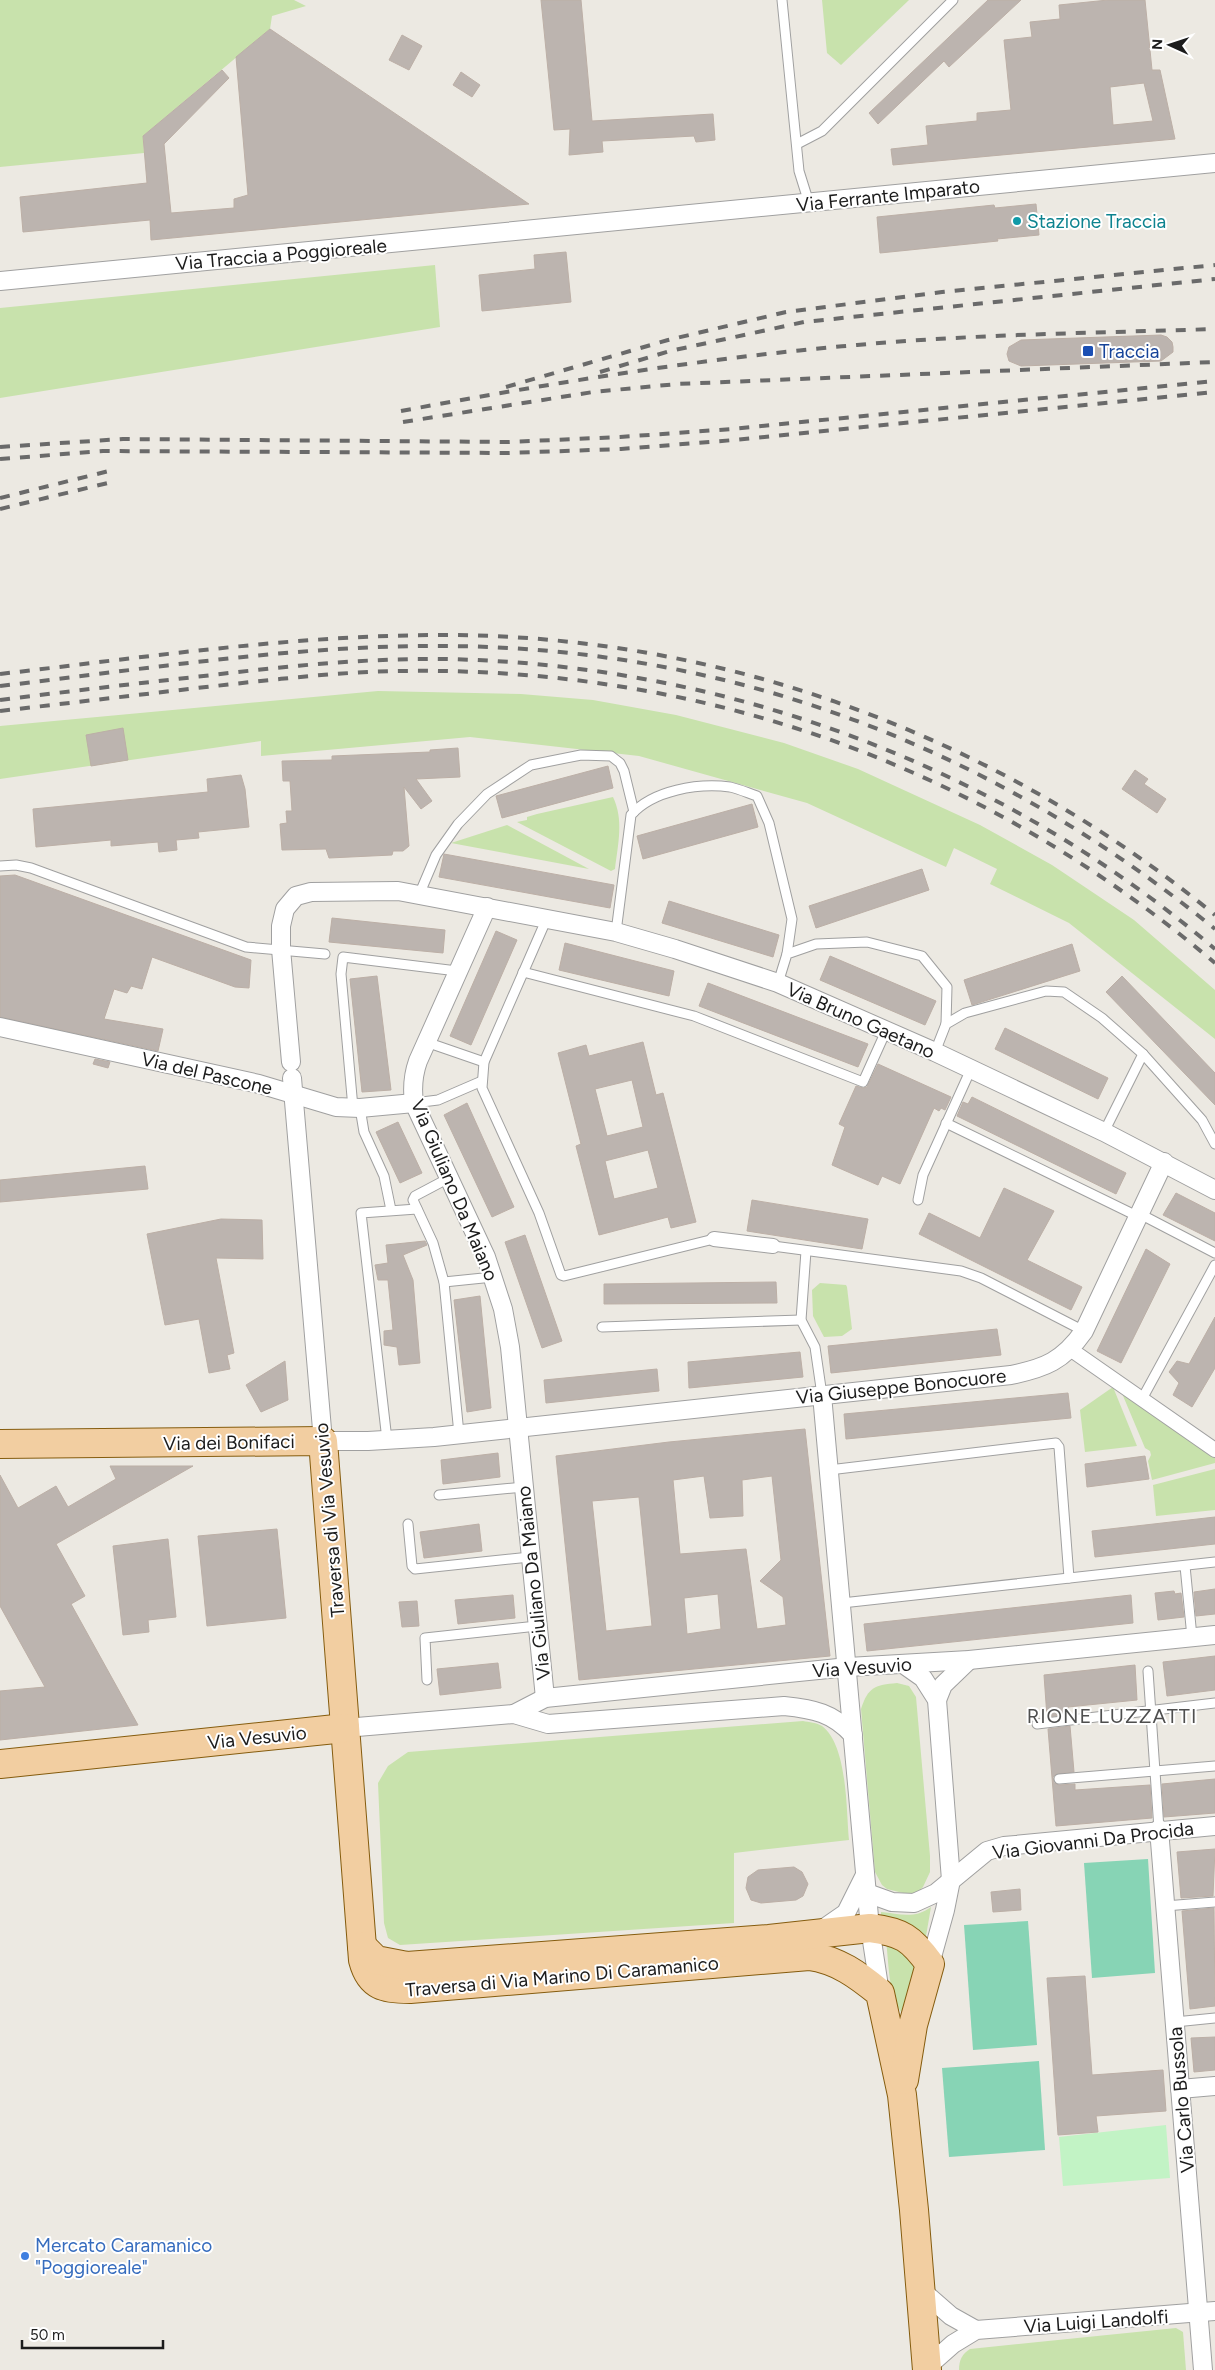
<svg xmlns="http://www.w3.org/2000/svg" width="1215" height="2370" font-family="Figtree,sans-serif">
<style>
.grass{fill:#c8e2ac}
.park{fill:#c2f3c5}
.pitch{fill:#87d4b5}
.building{fill:#bcb4af;stroke:#bcafa6;fill-rule:evenodd}
.lines{fill:none;stroke-linecap:round;stroke-linejoin:round}
.service-casing{stroke:#a0a0a0;stroke-width:11}
.pedestrian-casing{stroke:#a0a0a0;stroke-width:16}
.minor-casing{stroke:#a0a0a0;stroke-width:20}
.primary-casing{stroke:#855c0e;stroke-width:30}
.service{stroke:#fff;stroke-width:9}
.pedestrian{stroke:#fff;stroke-width:14}
.minor{stroke:#fff;stroke-width:18}
.primary{stroke:#f2cea1;stroke-width:28}
.rail{stroke:#6a6a6a;stroke-width:4;stroke-dasharray:10 10;stroke-linecap:butt}
.culture-dot{fill:#0f9aa8;stroke:#fff;stroke-width:2}
.transit-dot{fill:#1a4fb4;stroke:#fff;stroke-width:2}
.shop-dot{fill:#3f7fe0;stroke:#fff;stroke-width:2}
.labels{text-anchor:middle;stroke-width:4;stroke-linejoin:round;paint-order:stroke}
.street-label{font-size:19px;fill:#1c1c1c;stroke:#fff}
.culture-label{font-size:19px;fill:#0d838f;stroke:#fff;text-anchor:start}
.transit-label{font-size:19px;fill:#164399;stroke:#fff;text-anchor:start}
.shop-label{font-size:19px;fill:#366cbe;stroke:#fff;text-anchor:start}
.neighbourhood-label{font-size:20px;letter-spacing:1px;fill:#4f4f4f;stroke:#fff}
</style>
<rect width="100%" height="100%" fill="#ece9e2"/>
<g class="grass">
<polygon points="0,0 294,0 306,6 272,16 270,29 143,136 144,153 0,167"/>
<polygon points="822,0 909,0 841,65 827,53"/>
<polygon points="435,265 440,327 0,398 0,308"/>
<polygon points="378,691 521,694 593,700 676,715 784,743 858,769 980,825 1052,865 1134,920 1215,990 1215,1039 1069,923 990,884 997,869 954,848 946,867 807,803 639,756 470,737 261,756 261,741 0,779 0,726"/>
<path d="M 613,797 C 624,820 618,844 615,869 L 611,871 L 517,822 L 527,820 L 527,817 L 537,814 Z"/>
<polygon points="507,825 589,869 451,843"/>
<polygon points="820,1283 846,1285 847,1287 852,1329 842,1336 824,1337 813,1316 812,1290"/>
<polygon points="1113,1387 1137,1446 1085,1452 1080,1410"/>
<polygon points="1121,1391 1215,1455 1215,1463 1152,1480 1148,1461 1151,1455 1150,1451 1145,1448"/>
<polygon points="1215,1469 1215,1510 1156,1516 1153,1485"/>
<path d="M 897,1683 L 909,1686 L 916,1697 L 930,1856 L 930,1872 L 923,1887 L 917,1893 L 907,1894 L 887,1889 L 882,1885 L 875,1872 L 861,1709 C 868,1687 875,1685 897,1683 Z"/>
<path d="M 803,1721 C 809,1722 817,1723 822,1726 C 848,1746 846,1810 849,1840 L 734,1853 L 734,1923 L 400,1945 L 388,1938 L 384,1923 L 378,1783 L 388,1766 L 408,1752 Z"/>
<path d="M 931,1907 L 925,1942 L 881,1920 L 881,1912 C 900,1914 915,1919 931,1907 Z"/>
<path d="M 886,1941 L 892,1942 L 916,1967 L 915,1977 L 901,2012 C 888,1993 889,1963 886,1941 Z"/>
<path d="M 1176,2328 L 1183,2332 L 1186,2370 L 959,2370 C 959,2360 962,2354 970,2349 Z"/>
</g>
<polygon class="park" points="1166,2125 1170,2178 1063,2186 1059,2137"/>
<g class="pitch">
<polygon points="1148,1859 1155,1973 1092,1978 1084,1863"/>
<polygon points="1028,1921 1037,2045 973,2050 964,1925"/>
<polygon points="1039,2061 1045,2150 949,2157 942,2068"/>
</g>
<g class="building">
<polygon points="541,0 581,0 592,121 713,114 715,140 696,142 694,136 602,141 603,152 569,155 570,129 554,130"/>
<polygon points="988,0 1021,0 949,67 944,61 878,124 869,113"/>
<path d="M 1108,0 L 1145,0 L 1152,70 L 1160,70 L 1175,139 L 893,165 L 891,149 L 928,145 L 926,126 L 977,121 L 977,113 L 1011,110 L 1004,40 L 1032,37 L 1030,22 L 1060,19 L 1059,5 ZM 1144,83 L 1153,121 L 1113,125 L 1110,87 Z"/>
<polygon points="270,29 529,204 151,240 150,220 23,232 20,197 147,183 143,136 222,70 229,78 164,144 171,213 234,208 234,199 248,195 236,57"/>
<polygon points="402,35 422,46 409,70 389,60"/>
<polygon points="461,72 480,85 472,97 453,85"/>
<polygon points="1036,204 1039,235 997,239 998,241 880,253 877,217 994,205 995,208"/>
<polygon points="566,252 571,302 482,311 479,275 535,269 534,255"/>
<polygon points="1161,335 1167,337 1172,342 1173,347 1173,352 1161,361 1021,366 1009,361 1007,354 1009,347 1021,340"/>
<polygon points="123,728 128,760 91,766 86,735"/>
<polygon points="458,748 460,777 416,779 432,801 421,809 404,787 409,846 403,851 393,851 392,855 329,858 326,849 282,850 280,824 287,823 286,811 292,811 290,781 283,781 282,761 332,760 332,756 430,752 430,750"/>
<polygon points="608,766 613,788 502,818 496,796"/>
<polygon points="1135,770 1148,779 1144,784 1166,799 1157,813 1122,789"/>
<polygon points="241,775 245,789 249,827 198,832 199,838 176,840 177,850 159,852 158,842 111,846 111,840 36,847 33,809 208,792 207,779"/>
<polygon points="752,804 758,827 643,859 637,836"/>
<polygon points="444,854 614,885 610,908 439,877"/>
<polygon points="922,869 929,890 816,928 809,906"/>
<polygon points="15,875 251,960 249,988 235,987 152,957 142,989 131,986 127,993 114,989 104,1019 163,1029 158,1051 0,1017 0,876"/>
<polygon points="669,901 779,935 773,957 662,923"/>
<polygon points="332,918 445,930 443,953 329,942"/>
<polygon points="496,931 517,940 471,1045 450,1036"/>
<polygon points="565,943 674,971 669,996 559,970"/>
<polygon points="1072,944 1080,971 972,1005 964,980"/>
<polygon points="830,956 936,1001 925,1025 820,980"/>
<polygon points="377,976 391,1090 362,1092 350,979"/>
<polygon points="1122,976 1215,1073 1215,1105 1106,992"/>
<polygon points="708,983 868,1044 858,1067 699,1006"/>
<polygon points="1005,1028 1108,1078 1098,1099 995,1049"/>
<path d="M 643,1042 L 656,1095 L 663,1093 L 696,1222 L 671,1228 L 668,1217 L 599,1235 L 576,1146 L 581,1144 L 558,1053 L 586,1045 L 589,1056 ZM 632,1080 L 643,1127 L 607,1136 L 595,1089 ZM 648,1150 L 658,1188 L 614,1199 L 605,1161 Z"/>
<polygon points="95,1059 110,1062 108,1068 93,1064"/>
<polygon points="878,1064 951,1097 945,1110 941,1108 939,1111 934,1108 900,1184 882,1176 878,1185 832,1165 845,1127 839,1124 856,1086 863,1088 867,1087"/>
<polygon points="972,1097 1126,1173 1116,1194 957,1116 963,1102 968,1104"/>
<polygon points="467,1103 514,1207 492,1217 444,1115"/>
<polygon points="398,1122 422,1173 400,1183 376,1132"/>
<polygon points="145,1166 148,1189 0,1202 0,1180"/>
<polygon points="1004,1188 1054,1211 1027,1260 1082,1287 1071,1310 919,1234 929,1213 980,1238"/>
<polygon points="1176,1193 1215,1213 1215,1241 1163,1215"/>
<polygon points="752,1200 868,1219 862,1249 747,1231"/>
<polygon points="221,1219 262,1220 263,1259 216,1258 234,1353 227,1355 230,1369 209,1373 199,1319 165,1325 147,1234"/>
<polygon points="525,1235 562,1341 542,1348 505,1242"/>
<polygon points="425,1241 427,1245 403,1255 413,1280 420,1363 399,1365 397,1347 384,1345 384,1331 393,1330 388,1280 378,1280 375,1265 388,1263 386,1245"/>
<polygon points="1146,1249 1170,1264 1121,1363 1097,1351"/>
<polygon points="776,1282 777,1303 604,1304 604,1284"/>
<polygon points="480,1296 491,1408 467,1412 454,1300"/>
<polygon points="1215,1317 1215,1368 1192,1407 1173,1395 1179,1383 1169,1372 1177,1361 1189,1364"/>
<polygon points="997,1329 1001,1355 831,1373 828,1346"/>
<polygon points="800,1352 803,1377 689,1388 688,1362"/>
<polygon points="285,1361 288,1400 261,1412 246,1385"/>
<polygon points="657,1369 659,1391 546,1403 544,1380"/>
<polygon points="1068,1393 1071,1418 846,1439 844,1414"/>
<path d="M 805,1429 L 830,1656 L 579,1680 L 556,1456 L 669,1442 ZM 704,1476 L 710,1518 L 743,1516 L 742,1480 L 772,1476 L 781,1560 L 760,1581 L 783,1597 L 786,1625 L 757,1629 L 746,1549 L 680,1554 L 673,1480 ZM 639,1497 L 652,1626 L 606,1631 L 592,1501 ZM 718,1594 L 721,1629 L 687,1634 L 684,1598 Z"/>
<polygon points="498,1453 500,1477 443,1484 441,1460"/>
<polygon points="1145,1456 1149,1479 1087,1487 1085,1464"/>
<polygon points="110,1466 193,1466 56,1544 85,1596 71,1604 138,1725 0,1740 0,1691 45,1687 0,1606 0,1475 18,1508 56,1486 68,1507 116,1479"/>
<polygon points="1215,1517 1215,1544 1095,1557 1092,1531"/>
<polygon points="479,1524 482,1551 424,1558 420,1532"/>
<polygon points="277,1529 286,1618 207,1626 198,1536"/>
<polygon points="168,1539 176,1617 148,1620 149,1632 123,1635 113,1546"/>
<polygon points="1215,1589 1215,1614 1196,1616 1194,1592"/>
<polygon points="1174,1591 1175,1594 1181,1593 1184,1617 1158,1620 1155,1593"/>
<polygon points="513,1595 515,1618 458,1624 455,1600"/>
<polygon points="1131,1595 1133,1623 867,1651 864,1624"/>
<polygon points="417,1601 419,1626 402,1627 399,1602"/>
<polygon points="1215,1656 1215,1690 1167,1696 1163,1662"/>
<polygon points="498,1663 501,1688 440,1695 437,1669"/>
<polygon points="1135,1665 1137,1700 1068,1707 1069,1714 1047,1717 1044,1675"/>
<polygon points="1070,1726 1074,1772 1056,1774 1053,1777 1054,1783 1059,1785 1075,1784 1075,1790 1150,1785 1152,1818 1056,1826 1048,1729"/>
<polygon points="1215,1779 1215,1813 1164,1817 1162,1784"/>
<polygon points="1215,1849 1213,1896 1181,1898 1177,1852"/>
<polygon points="794,1867 802,1872 808,1884 803,1896 796,1900 761,1903 751,1900 746,1888 748,1877 758,1870"/>
<polygon points="1020,1889 1021,1910 993,1912 991,1892"/>
<polygon points="1214,1908 1215,2006 1190,2009 1182,1911"/>
<polygon points="1085,1976 1092,2075 1163,2070 1166,2111 1096,2116 1098,2132 1058,2135 1047,1978"/>
<polygon points="1215,2037 1215,2070 1194,2072 1191,2038"/>
</g>
<g class="lines">
<g class="service-casing">
<g id="service">
<polyline points="782,0 799,171 809,203"/>
<polyline points="797,144 822,131 953,0"/>
<polyline points="0,866 16,865 31,868 246,947 325,954"/>
<polyline points="419,895 436,855 458,824 487,794 531,765 581,755 611,756 620,763 624,771 634,812"/>
<polyline points="547,918 484,1062 482,1088 539,1213 561,1275 564,1276 714,1239"/>
<path d="M 616,932 L 631,815 C 653,790 698,783 730,787 C 739,789 748,793 757,796 L 769,823 L 792,919 L 787,954"/>
<polyline points="523,972 694,1016 863,1082 886,1031"/>
<polyline points="778,983 787,954 816,944 867,942 922,956 947,987 946,1024"/>
<polyline points="426,1042 484,1062"/>
<polyline points="935,1052 946,1024 965,1013 1046,991 1064,992 1102,1018 1143,1054 1202,1120 1215,1144"/>
<polyline points="414,1103 438,1100 482,1081"/>
<polyline points="353,1108 341,974 343,957 457,971"/>
<polyline points="360,1108 364,1132 384,1176 391,1210"/>
<polyline points="946,1123 1139,1217"/>
<polyline points="1104,1132 1143,1054"/>
<polyline points="449,1178 415,1196 413,1200 433,1243 444,1282 459,1434"/>
<polyline points="918,1200 923,1175 971,1069"/>
<polyline points="1140,1214 1215,1253"/>
<polyline points="773,1246 961,1271 981,1278 1084,1331"/>
<polyline points="806,1251 801,1320 815,1347 822,1395"/>
<polyline points="444,1282 493,1277"/>
<polyline points="602,1327 801,1320"/>
<polyline points="1142,1399 1215,1265"/>
<polyline points="387,1440 361,1213 417,1209"/>
<polyline points="829,1470 1056,1443 1059,1447 1069,1578"/>
<polyline points="439,1495 524,1487"/>
<polyline points="408,1524 412,1566 415,1569 530,1557"/>
<polyline points="1185,1566 1192,1637"/>
<polyline points="842,1603 1215,1562"/>
<polyline points="1148,1671 1159,1829"/>
<polyline points="427,1680 425,1638 537,1626"/>
<polyline points="1037,1724 1215,1703"/>
<polyline points="1059,1779 1215,1766"/>
<polyline points="1165,1906 1215,1902"/>
<polyline points="1175,2022 1215,2018"/>
</g>
</g>
<g class="pedestrian-casing">
<g id="pedestrian">
<polyline points="714,1239 773,1246"/>
<polyline points="1070,1349 1215,1450"/>
</g>
</g>
<g class="minor-casing">
<g id="minor">
<polyline points="0,281 1215,163"/>
<path d="M 487,907 L 418,1061 C 413,1075 412,1088 414,1103 L 486,1257 L 503,1309 L 510,1347 L 545,1698"/>
<polyline points="0,1027 259,1084 336,1107 360,1108 414,1103"/>
<polyline points="291,1062 281,949 281,926 285,909 296,896 311,892 398,891 616,932 675,949 778,983 935,1052 1104,1132 1215,1190"/>
<path d="M 292,1078 L 323,1441 L 368,1441 L 434,1437 L 1011,1375 C 1045,1368 1063,1361 1084,1331 L 1164,1162"/>
<polyline points="822,1395 870,1928 880,1993"/>
<polyline points="903,1664 923,1678 937,1700 951,1880 945,1910 930,1964"/>
<polyline points="937,1700 943,1685 969,1660"/>
<polyline points="514,1714 545,1698 848,1667 969,1660 1215,1635"/>
<path d="M 345,1728 L 514,1714 L 548,1724 L 784,1706 C 814,1709 833,1713 853,1735"/>
<polyline points="1159,1829 1203,2370"/>
<polyline points="867,1893 892,1902 914,1903 936,1893 987,1851 1004,1846 1215,1826"/>
<polyline points="820,1931 846,1913 864,1877"/>
<polyline points="1180,2089 1215,2086"/>
<polyline points="920,2289 951,2316 976,2330"/>
<polyline points="927,2367 953,2344 976,2330 1215,2311"/>
</g>
</g>
<g class="primary-casing">
<g id="primary">
<path d="M 0,1444 L 323,1441 L 363,1960 C 370,1987 385,1989 410,1989 L 809,1956 C 838,1960 858,1975 880,1993 L 902,2095 L 914,2210 L 927,2370"/>
<polyline points="0,1764 345,1728"/>
<path d="M 362,1946 L 376,1960 L 407,1966 L 769,1939 L 870,1928 C 902,1932 911,1938 930,1964 L 913,2025 L 904,2080"/>
</g>
</g>
<use href="#service" class="service"/>
<use href="#pedestrian" class="pedestrian"/>
<use href="#minor" class="minor"/>
<use href="#primary" class="primary"/>
<g class="rail">
<polyline points="600,372 670,351 804,322 1215,279"/>
<polyline points="506,387 668,340 786,312 942,292 1215,265"/>
<path d="M 401,411 C 552,383 704,358 857,345 C 976,334 1096,333 1215,329"/>
<polyline points="403,422 593,392 677,384 1215,362"/>
<polyline points="0,447 123,439 508,442 620,437 732,429 1215,381"/>
<polyline points="0,459 103,451 507,453 621,449 734,440 1215,392"/>
<polyline points="0,498 113,470"/>
<polyline points="0,509 116,481"/>
<path d="M 0,674 C 147,657 295,635 443,635 C 725,635 998,737 1215,915"/>
<path d="M 0,686 C 147,669 295,645 443,646 C 732,647 993,748 1215,929"/>
<path d="M 0,700 C 71,691 141,683 212,675 C 289,666 366,658 444,659 C 726,664 1000,766 1215,949"/>
<path d="M 0,711 C 69,703 137,695 206,687 C 270,680 335,672 399,671 C 705,666 982,766 1215,963"/>
</g>
</g>
<circle class="culture-dot" cx="1017" cy="221" r="5"/>
<rect class="transit-dot" x="1082" y="345" width="12" height="12" rx="2.5"/>
<circle class="shop-dot" cx="25" cy="2256" r="5"/>
<g class="labels">
<g class="street-label">
<text transform="translate(888 195) rotate(-6)" y="7">Via Ferrante Imparato</text>
<text transform="translate(281 254) rotate(-5)" y="7">Via Traccia a Poggioreale</text>
<text transform="translate(861 1020) rotate(24)" y="7">Via Bruno Gaetano</text>
<text transform="translate(207 1073) rotate(13)" y="7">Via del Pascone</text>
<text transform="translate(455 1190) rotate(67)" y="7">Via Giuliano Da Maiano</text>
<text transform="translate(901 1386) rotate(-6)" y="7">Via Giuseppe Bonocuore</text>
<text transform="translate(229 1442) rotate(-1)" y="7">Via dei Bonifaci</text>
<text transform="translate(329 1520) rotate(-95)" y="7">Traversa di Via Vesuvio</text>
<text transform="translate(533 1583) rotate(-96)" y="7">Via Giuliano Da Maiano</text>
<text transform="translate(862 1667) rotate(-4)" y="7">Via Vesuvio</text>
<text transform="translate(257 1737) rotate(-6)" y="7">Via Vesuvio</text>
<text transform="translate(1093 1840) rotate(-7)" y="7">Via Giovanni Da Procida</text>
<text transform="translate(562 1976) rotate(-5)" y="7">Traversa di Via Marino Di Caramanico</text>
<text transform="translate(1181 2100) rotate(-95)" y="7">Via Carlo Bussola</text>
<text transform="translate(1096 2321) rotate(-4)" y="7">Via Luigi Landolfi</text>
</g>
<g class="culture-label">
<text x="1027" y="228">Stazione Traccia</text>
</g>
<g class="transit-label">
<text x="1099" y="358">Traccia</text>
</g>
<g class="shop-label">
<text x="35" y="2252">Mercato Caramanico<tspan x="35" dy="22">"Poggioreale"</tspan></text>
</g>
<g class="neighbourhood-label">
<text x="1112" y="1723">RIONE LUZZATTI</text>
</g>
</g>
<g transform="translate(1170 45) rotate(273)" stroke="#ffffff" stroke-width="4" paint-order="stroke">
<path d="M0-4L9 19L0 12L-9 19Z" fill="#1c1c1c"/>
<text y="-8" font-size="14" font-weight="bold" text-anchor="middle" fill="#1c1c1c">N</text>
</g>
<path d="M22 2340v8h141v-8" fill="none" stroke="#1c1c1c" stroke-width="2.5"/>
<text x="30" y="2340" font-size="15" fill="#1c1c1c" stroke="#ffffff" stroke-width="4" paint-order="stroke">50 m</text>
</svg>
